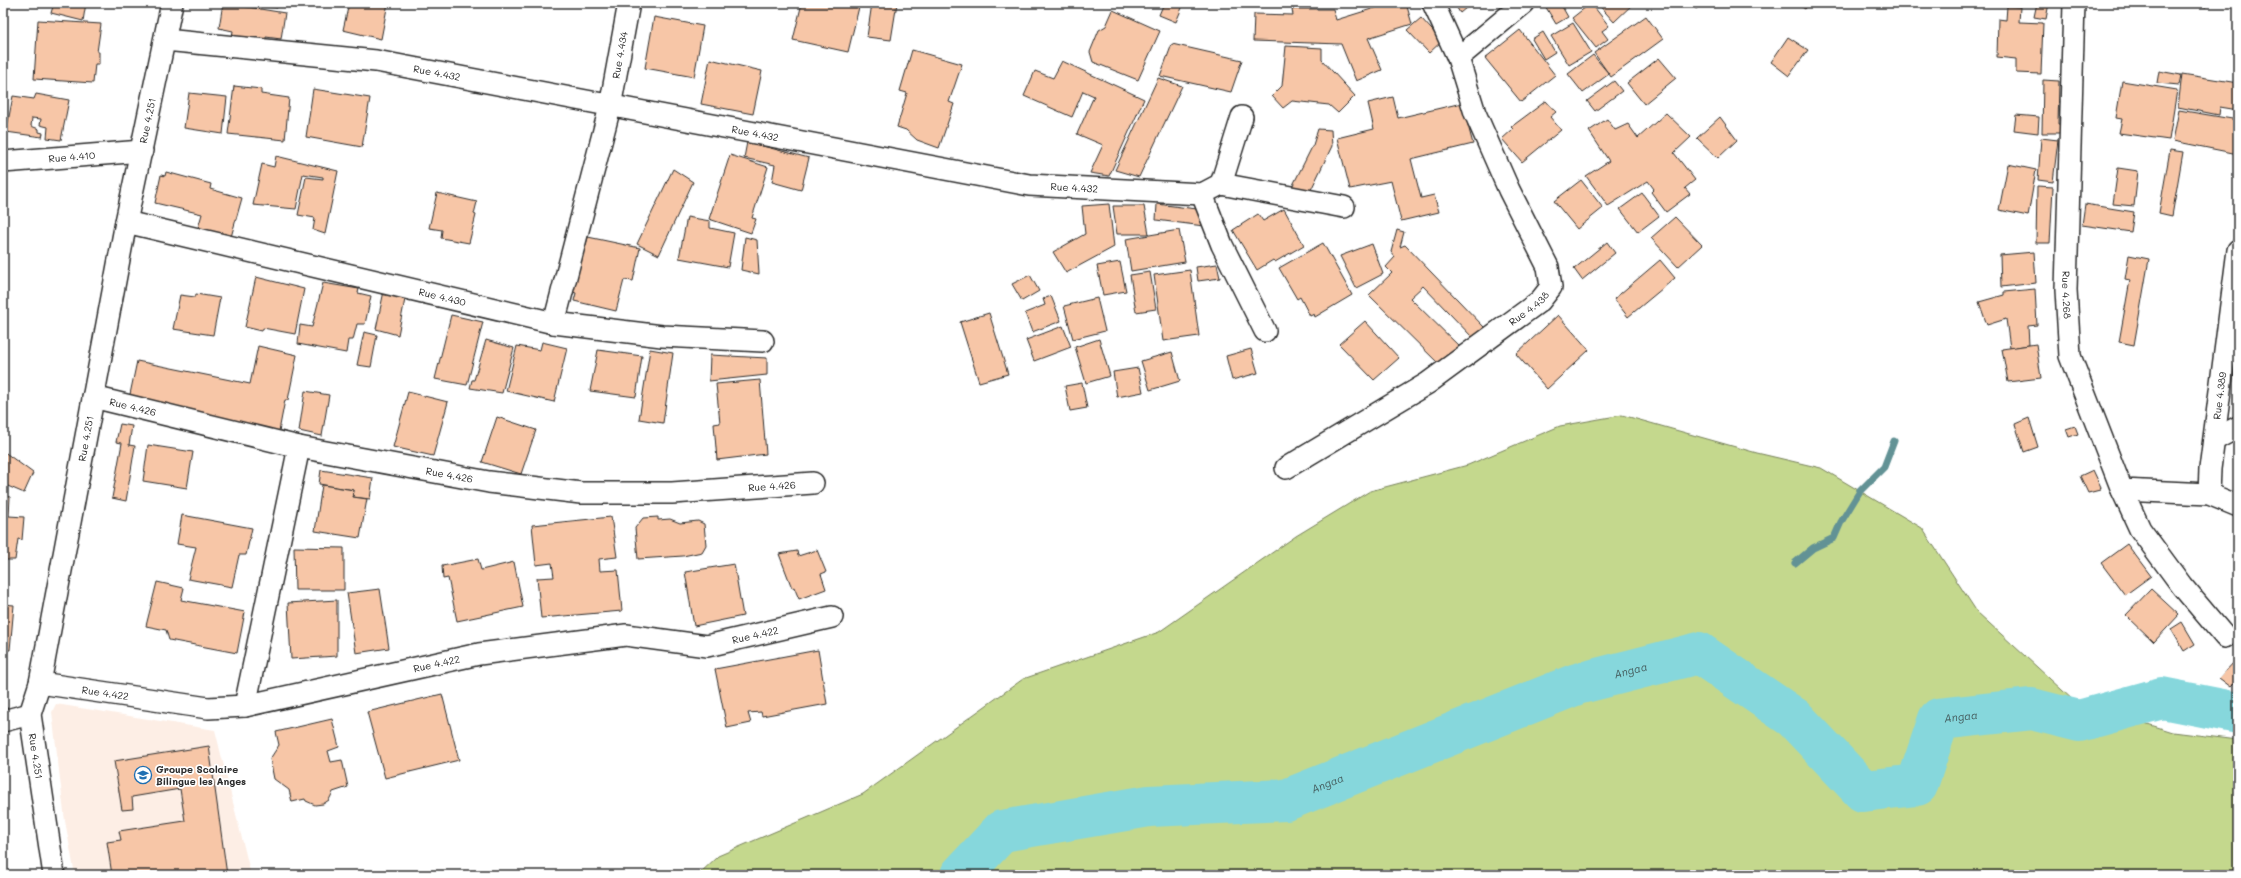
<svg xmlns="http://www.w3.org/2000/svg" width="2241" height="878" font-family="Mali,sans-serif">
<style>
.built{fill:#fdeee5}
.green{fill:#c4d88d;stroke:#78825c}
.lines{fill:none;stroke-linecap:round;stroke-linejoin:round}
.stream{stroke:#629295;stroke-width:7}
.river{stroke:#86d7dc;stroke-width:42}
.building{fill:#f7c6a7;stroke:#2b2b2b}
.minor-casing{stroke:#2b2b2b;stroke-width:24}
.minor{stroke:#fff;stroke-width:21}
.labels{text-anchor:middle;stroke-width:3.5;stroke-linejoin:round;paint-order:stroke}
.street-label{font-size:10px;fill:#2b2b2b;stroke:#fff}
.poi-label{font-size:10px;font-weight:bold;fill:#2b2b2b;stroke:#fff;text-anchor:start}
.water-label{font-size:11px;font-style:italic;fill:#465f60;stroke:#fff}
</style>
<rect width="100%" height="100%" fill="#fff"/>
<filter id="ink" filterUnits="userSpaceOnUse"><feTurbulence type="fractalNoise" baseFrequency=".025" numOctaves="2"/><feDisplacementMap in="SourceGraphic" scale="8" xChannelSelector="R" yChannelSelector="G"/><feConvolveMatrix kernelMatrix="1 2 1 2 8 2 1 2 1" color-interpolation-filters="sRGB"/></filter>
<g filter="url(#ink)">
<polygon class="built" points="56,704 215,730 251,875 75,875 65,821 52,712"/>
<polygon class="green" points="1622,415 1757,453 1821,468 1922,528 1977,612 2074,701 2173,732 2238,740 2238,875 698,875 718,856 863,794 1023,679 1159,632 1296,536 1370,491 1468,465 1560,426"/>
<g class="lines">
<polyline class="stream" points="1795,563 1813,548 1834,538 1841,522 1860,491 1884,467 1894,441"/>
<path class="river" id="s1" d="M 961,875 L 1002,831 L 1149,806 L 1286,800 L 1577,684 L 1699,653 L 1794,718 L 1863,791 L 1917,785 L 1939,719 L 2032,709 L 2079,721 L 2162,698 L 2238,713"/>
</g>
<g class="building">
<polygon points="54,3 86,3 83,21 51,13"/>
<polygon points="223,3 285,13 281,39 266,37 266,42 232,36 233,31 219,28"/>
<polygon points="244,3 278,3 277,8"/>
<polygon points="349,3 388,3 381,39 343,30"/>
<polygon points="802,3 860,3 848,52 793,40"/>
<polygon points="872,3 897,3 891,40 867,37"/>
<polygon points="1164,3 1184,3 1176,22 1159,15"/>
<polygon points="1391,3 1406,3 1412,24 1368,38 1382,70 1356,81 1341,44 1253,41 1254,14 1293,15 1292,9 1333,9 1336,20"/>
<polygon points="1454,3 1472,3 1460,13"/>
<polygon points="1546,3 1560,3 1568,17 1556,24 1544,4"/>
<polygon points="1591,3 1609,26 1602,31 1608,39 1596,48 1572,18"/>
<polygon points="1597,3 1634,3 1614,22"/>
<polygon points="1691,3 1703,3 1696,9"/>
<polygon points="1796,3 1810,3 1805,9"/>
<polygon points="2037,3 2049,3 2046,19 2034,17"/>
<polygon points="2196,3 2207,3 2206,7 2196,5"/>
<polygon points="2007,6 2020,7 2019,22 2043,23 2041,74 2016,73 2016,59 1997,57 1998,19 2006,20"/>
<polygon points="1113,10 1160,31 1138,80 1093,62 1090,52 1099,30 1106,26"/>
<polygon points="1646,16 1663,39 1611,77 1594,53"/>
<polygon points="654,17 703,26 694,77 645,68"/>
<polygon points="1421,18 1442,41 1429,53 1407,30"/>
<polygon points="38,20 101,24 97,52 99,52 99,64 95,64 93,83 34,79"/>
<polygon points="1573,23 1591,52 1569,65 1551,36"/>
<polygon points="1520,30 1555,75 1521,102 1485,58"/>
<polygon points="1543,32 1555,52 1544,59 1532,39"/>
<polygon points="1788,37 1808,50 1789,76 1771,62"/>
<polygon points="1172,44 1242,60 1231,92 1160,76"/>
<polygon points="1286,46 1322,48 1322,60 1355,96 1338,113 1329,105 1292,101 1283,108 1272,96 1282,86"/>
<polygon points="912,50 962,64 949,102 954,104 939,148 917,140 906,130 897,127 907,93 900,91"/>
<polygon points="1593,55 1609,74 1583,93 1568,74"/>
<polygon points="1659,58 1676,78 1644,104 1627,83"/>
<polygon points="710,59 762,71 753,114 701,104"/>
<polygon points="1062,61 1144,99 1109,176 1090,173 1103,145 1077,134 1094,96 1083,91 1072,117 1024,96 1035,71 1053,78"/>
<polygon points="2159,71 2181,75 2179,85 2157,83"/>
<polygon points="2182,74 2238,83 2238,110 2220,107 2219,115 2178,107"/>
<polygon points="1158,78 1182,86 1139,177 1115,170"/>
<polygon points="2043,80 2059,81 2058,124 2061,124 2061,133 2042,133"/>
<polygon points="1614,81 1622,91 1595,111 1587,101"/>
<polygon points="2122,81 2177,90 2169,140 2119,133 2122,119 2116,118"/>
<polygon points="234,86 261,89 261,94 289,98 285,140 228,134"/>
<polygon points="313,89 370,98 362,147 306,137"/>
<polygon points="189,93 227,97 223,134 184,128"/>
<polygon points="36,94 69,100 61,140 47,138 48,127 40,125 41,119 32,118 31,126 39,129 39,132 43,133 42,137 6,132 13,96 34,99"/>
<polygon points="1393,97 1398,118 1462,103 1473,144 1411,159 1421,198 1434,195 1439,212 1401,221 1391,181 1350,189 1337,138 1374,129 1368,103"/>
<polygon points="1546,101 1556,112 1550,117 1561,130 1522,162 1502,139 1513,129 1511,127"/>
<polygon points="2179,110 2238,120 2238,154 2173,141"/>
<polygon points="1666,113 1691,137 1674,153 1695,180 1685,188 1690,194 1666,212 1651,192 1654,189 1648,181 1608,206 1586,176 1609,161 1589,131 1607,119 1615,130 1628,124 1638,138"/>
<polygon points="2016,115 2039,117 2038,133 2014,130"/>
<polygon points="1720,117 1737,140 1718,158 1697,138"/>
<polygon points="1318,129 1331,130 1332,146 1309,194 1290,191 1313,145"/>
<polygon points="2041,138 2058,140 2053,182 2038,180"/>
<polygon points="747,142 809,158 801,190 772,182 775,165 744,158"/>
<polygon points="2170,150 2183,152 2172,216 2159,213"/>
<polygon points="730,155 768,167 752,218 756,219 751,233 709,219"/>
<polygon points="276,156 338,171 325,234 313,230 315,218 298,215 306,177 323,179 323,177 303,174 296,209 253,205 262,164 274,167"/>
<polygon points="2008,164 2036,170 2028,216 1999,210"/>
<polygon points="2118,168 2138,171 2134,206 2113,204"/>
<polygon points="673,169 693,182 659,255 637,244"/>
<polygon points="166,172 211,184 210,189 242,198 231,237 198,228 202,214 155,203 161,175 165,176"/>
<polygon points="1581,180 1603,208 1577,229 1554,201"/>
<polygon points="2037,186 2053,187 2050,243 2036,243"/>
<polygon points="437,193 477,202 474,214 476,215 469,243 441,238 442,230 429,228"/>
<polygon points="1642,193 1659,216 1638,232 1620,209"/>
<polygon points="1109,204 1114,247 1066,273 1053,252 1085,234 1082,206"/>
<polygon points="1157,204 1197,209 1204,226 1156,220"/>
<polygon points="2085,204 2134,212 2131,232 2082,225"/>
<polygon points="1113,206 1144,206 1149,234 1117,234"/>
<polygon points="1284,209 1304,245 1275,262 1273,260 1257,270 1233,230 1258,214 1263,221"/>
<polygon points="687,217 710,221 710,228 734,233 728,267 679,258"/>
<polygon points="1675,217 1702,245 1678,267 1651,238"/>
<polygon points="1179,230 1185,262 1131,271 1126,239"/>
<polygon points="1397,230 1404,232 1400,247 1405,245 1484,327 1473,338 1423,286 1410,298 1463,350 1444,369 1369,295 1392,273 1386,267 1395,257 1391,252"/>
<polygon points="588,237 640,248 633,281 624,280 616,311 574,301 576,293 565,290 574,250 584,251"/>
<polygon points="745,237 757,240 759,274 741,270"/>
<polygon points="1607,242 1615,253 1582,280 1574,269"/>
<polygon points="1323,243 1352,295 1315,317 1314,314 1310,316 1300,297 1297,299 1279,268"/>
<polygon points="1372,244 1383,274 1356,288 1340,256"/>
<polygon points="2034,252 2036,283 2001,287 2000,255"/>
<polygon points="2129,255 2149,259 2134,345 2119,342 2130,280 2125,279"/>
<polygon points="1660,260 1675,278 1628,317 1614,299"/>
<polygon points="1120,262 1126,291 1103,295 1097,266"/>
<polygon points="1217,264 1220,278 1198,281 1196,267"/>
<polygon points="1190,270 1199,336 1163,341 1154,275"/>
<polygon points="1150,272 1156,309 1136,312 1130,275"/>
<polygon points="1030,275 1039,291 1022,301 1012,284"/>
<polygon points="256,277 304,289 295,334 263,328 262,331 245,327"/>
<polygon points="323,283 359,289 358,293 371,296 365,324 357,324 353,340 348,340 346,353 298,344 300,325 312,327"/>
<polygon points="2035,289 2037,325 2028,326 2029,345 2010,348 2006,319 1987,325 1979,302 2004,295 2004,292"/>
<polygon points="384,291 406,294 398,335 376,329"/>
<polygon points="196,294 220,298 213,335 173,329 180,295 195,297"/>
<polygon points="1051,296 1061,321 1032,332 1025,313 1045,305 1043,299"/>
<polygon points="1097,298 1105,331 1073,339 1064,306"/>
<polygon points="989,313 1008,374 979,382 960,322"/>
<polygon points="451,315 483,322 467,385 435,379"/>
<polygon points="1558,315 1589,350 1547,389 1516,354"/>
<polygon points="1365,321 1399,358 1374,380 1339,344"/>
<polygon points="1063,326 1071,347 1034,361 1026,340"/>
<polygon points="364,332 377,335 371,367 357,365"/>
<polygon points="1099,339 1110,376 1086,383 1075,347"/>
<polygon points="486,340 514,348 502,393 470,388 472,380 474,380"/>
<polygon points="542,342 567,348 554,402 506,391 517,346 540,350"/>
<polygon points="2036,344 2041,378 2008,382 2002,349"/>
<polygon points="258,346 297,355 288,400 285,400 279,431 129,399 137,361 250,384"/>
<polygon points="650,349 673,353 663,423 639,419"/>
<polygon points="1251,349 1258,373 1232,380 1226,356"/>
<polygon points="598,350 642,356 636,397 590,391"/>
<polygon points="1172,352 1180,381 1150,390 1141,361"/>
<polygon points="710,355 767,358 767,375 709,381"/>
<polygon points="1138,368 1143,392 1117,397 1113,372"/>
<polygon points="760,380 766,454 717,460 714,424 720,423 716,384"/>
<polygon points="1082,383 1087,408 1070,411 1065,386"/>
<polygon points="305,391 329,395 322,436 299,431"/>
<polygon points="408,392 448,402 433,456 393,447"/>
<polygon points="497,417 536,430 521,474 482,462"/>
<polygon points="2029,418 2038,447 2024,452 2015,424"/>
<polygon points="120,424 132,426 129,445 135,446 126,501 112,498 122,443 116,442"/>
<polygon points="2075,426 2078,434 2069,437 2066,429"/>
<polygon points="148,445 193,452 187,488 143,481"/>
<polygon points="3,451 33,473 24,493 3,484"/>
<polygon points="321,470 373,478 370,499 353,497 354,490 319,484"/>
<polygon points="2093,470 2101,487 2100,490 2088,493 2080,476"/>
<polygon points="322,485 354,490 353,497 367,499 360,538 315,531"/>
<polygon points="3,496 10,497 9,516 24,517 22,540 18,539 15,560 3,560"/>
<polygon points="182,515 252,528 246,555 239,555 232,587 188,579 196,547 177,544"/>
<polygon points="611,517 617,557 599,559 600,571 618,570 622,611 541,618 537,578 554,577 552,563 536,565 532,525"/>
<polygon points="658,517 658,520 670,519 680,523 698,521 704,524 706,545 702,552 683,556 638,559 635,528 643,518"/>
<polygon points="2127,544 2151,576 2125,595 2101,563"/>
<polygon points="294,547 344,548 344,590 295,590"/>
<polygon points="817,550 826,572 821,574 826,589 799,599 794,587 792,588 779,554 797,551 798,556"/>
<polygon points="478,559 481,570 514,562 523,607 457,621 448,578 443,579 442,566"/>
<polygon points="734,564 743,616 694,626 685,572"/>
<polygon points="157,582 184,588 181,600 245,612 237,653 169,640 166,630 146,626"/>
<polygon points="380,589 389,648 356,653 347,593"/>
<polygon points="2151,589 2179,615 2154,642 2126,615"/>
<polygon points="337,600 337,656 291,659 288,603"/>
<polygon points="3,604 14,605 10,650 3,650"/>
<polygon points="2182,622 2195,644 2184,651 2171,629"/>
<polygon points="818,650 827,704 762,716 761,712 748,713 751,723 727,728 715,669"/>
<polygon points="2237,659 2238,680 2231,687 2219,678"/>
<polygon points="442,694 459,760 385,778 367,712"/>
<polygon points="332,719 339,747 328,751 331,762 342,760 348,787 333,792 329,800 323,804 315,805 306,801 305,799 292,802 289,790 274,779 270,759 279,745 276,732"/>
<polygon points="209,746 227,875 112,875 107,842 121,840 119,831 185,821 180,789 132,797 133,809 122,810 114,761"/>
</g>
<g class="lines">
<g class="minor-casing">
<g id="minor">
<path id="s2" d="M 2074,3 L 2066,290 L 2070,356 L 2122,490 L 2209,494 L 2238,506"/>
<path id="s3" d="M 165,40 L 376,61 L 1029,185 L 1202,194 L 1221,184 L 1344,207"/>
<polyline points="1458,58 1524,3"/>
<path id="s4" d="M 3,162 L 142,151"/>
<polyline points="1221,184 1242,117"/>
<polyline points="1202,194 1222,245 1265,331"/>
<path id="s5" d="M 126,222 L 554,323 L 662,336 L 763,341"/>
<path id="s6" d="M 554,323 L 610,107 L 629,3"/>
<path id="s7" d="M 93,397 L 299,447 L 489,482 L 581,493 L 672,493 L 813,483"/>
<polyline points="2214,440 2238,427"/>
<path id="s8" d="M 1286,468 L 1428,383 L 1540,301 L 1551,287 L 1548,267 L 1509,190 L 1475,113 L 1458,58 L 1433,3"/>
<polyline points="2122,490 2140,529 2182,586 2225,637"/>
<path id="s9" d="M 2209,494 L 2210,469 L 2238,250"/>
<path id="s10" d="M 40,683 L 208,708 L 245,706 L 479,654 L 626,635 L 707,646 L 832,617"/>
<polyline points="245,706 299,447"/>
<polyline points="3,721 30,714"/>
<path id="s11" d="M 54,875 L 30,714 L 40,683 L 126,222 L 172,3"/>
</g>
</g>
<use href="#minor" class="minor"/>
</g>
</g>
<defs>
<g id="school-ring" transform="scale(0.9)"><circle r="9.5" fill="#fff" stroke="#1f6fb2" stroke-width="1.5"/><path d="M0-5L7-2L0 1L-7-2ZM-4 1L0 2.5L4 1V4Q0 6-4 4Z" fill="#1f6fb2"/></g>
</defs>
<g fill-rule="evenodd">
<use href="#school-ring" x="143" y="775"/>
</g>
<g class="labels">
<g class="street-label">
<text dy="4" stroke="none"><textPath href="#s6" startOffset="276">Rue 4.434</textPath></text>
<text dy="4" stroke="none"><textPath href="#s3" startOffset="274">Rue 4.432</textPath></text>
<text dy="4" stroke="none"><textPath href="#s11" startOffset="768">Rue 4.251</textPath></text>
<text dy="4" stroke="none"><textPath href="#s3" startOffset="598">Rue 4.432</textPath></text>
<text dy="4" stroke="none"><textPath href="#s4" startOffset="69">Rue 4.410</textPath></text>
<text dy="4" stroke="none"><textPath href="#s3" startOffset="922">Rue 4.432</textPath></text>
<text dy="4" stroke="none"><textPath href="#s2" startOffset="292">Rue 4.268</textPath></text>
<text dy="4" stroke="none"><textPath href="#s5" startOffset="325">Rue 4.430</textPath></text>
<text dy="4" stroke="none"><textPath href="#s8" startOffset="291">Rue 4.438</textPath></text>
<text dy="4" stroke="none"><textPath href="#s9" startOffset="99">Rue 4.389</textPath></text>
<text dy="4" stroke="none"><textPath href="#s7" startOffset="41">Rue 4.426</textPath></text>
<text dy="4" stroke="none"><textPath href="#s11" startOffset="444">Rue 4.251</textPath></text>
<text dy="4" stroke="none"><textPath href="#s7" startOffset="365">Rue 4.426</textPath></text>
<text dy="4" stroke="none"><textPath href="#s7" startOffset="689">Rue 4.426</textPath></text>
<text dy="4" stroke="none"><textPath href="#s10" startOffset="726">Rue 4.422</textPath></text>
<text dy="4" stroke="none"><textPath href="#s10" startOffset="403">Rue 4.422</textPath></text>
<text dy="4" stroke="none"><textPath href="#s10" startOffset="66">Rue 4.422</textPath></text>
<text transform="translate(36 756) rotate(81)" y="4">Rue 4.251</text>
</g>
<g class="poi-label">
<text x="156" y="773">Groupe Scolaire<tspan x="156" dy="12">Bilingue les Anges</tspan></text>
</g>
<g class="water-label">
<text dy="4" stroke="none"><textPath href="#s1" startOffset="715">Angaa</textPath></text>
<text dy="4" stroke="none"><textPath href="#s1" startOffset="1147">Angaa</textPath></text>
<text dy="4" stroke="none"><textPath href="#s1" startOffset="391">Angaa</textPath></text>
</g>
</g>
<rect width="2241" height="878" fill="none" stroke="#fff" stroke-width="16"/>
<rect x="8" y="8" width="2225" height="862" fill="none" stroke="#2b2b2b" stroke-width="1.5" filter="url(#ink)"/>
</svg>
